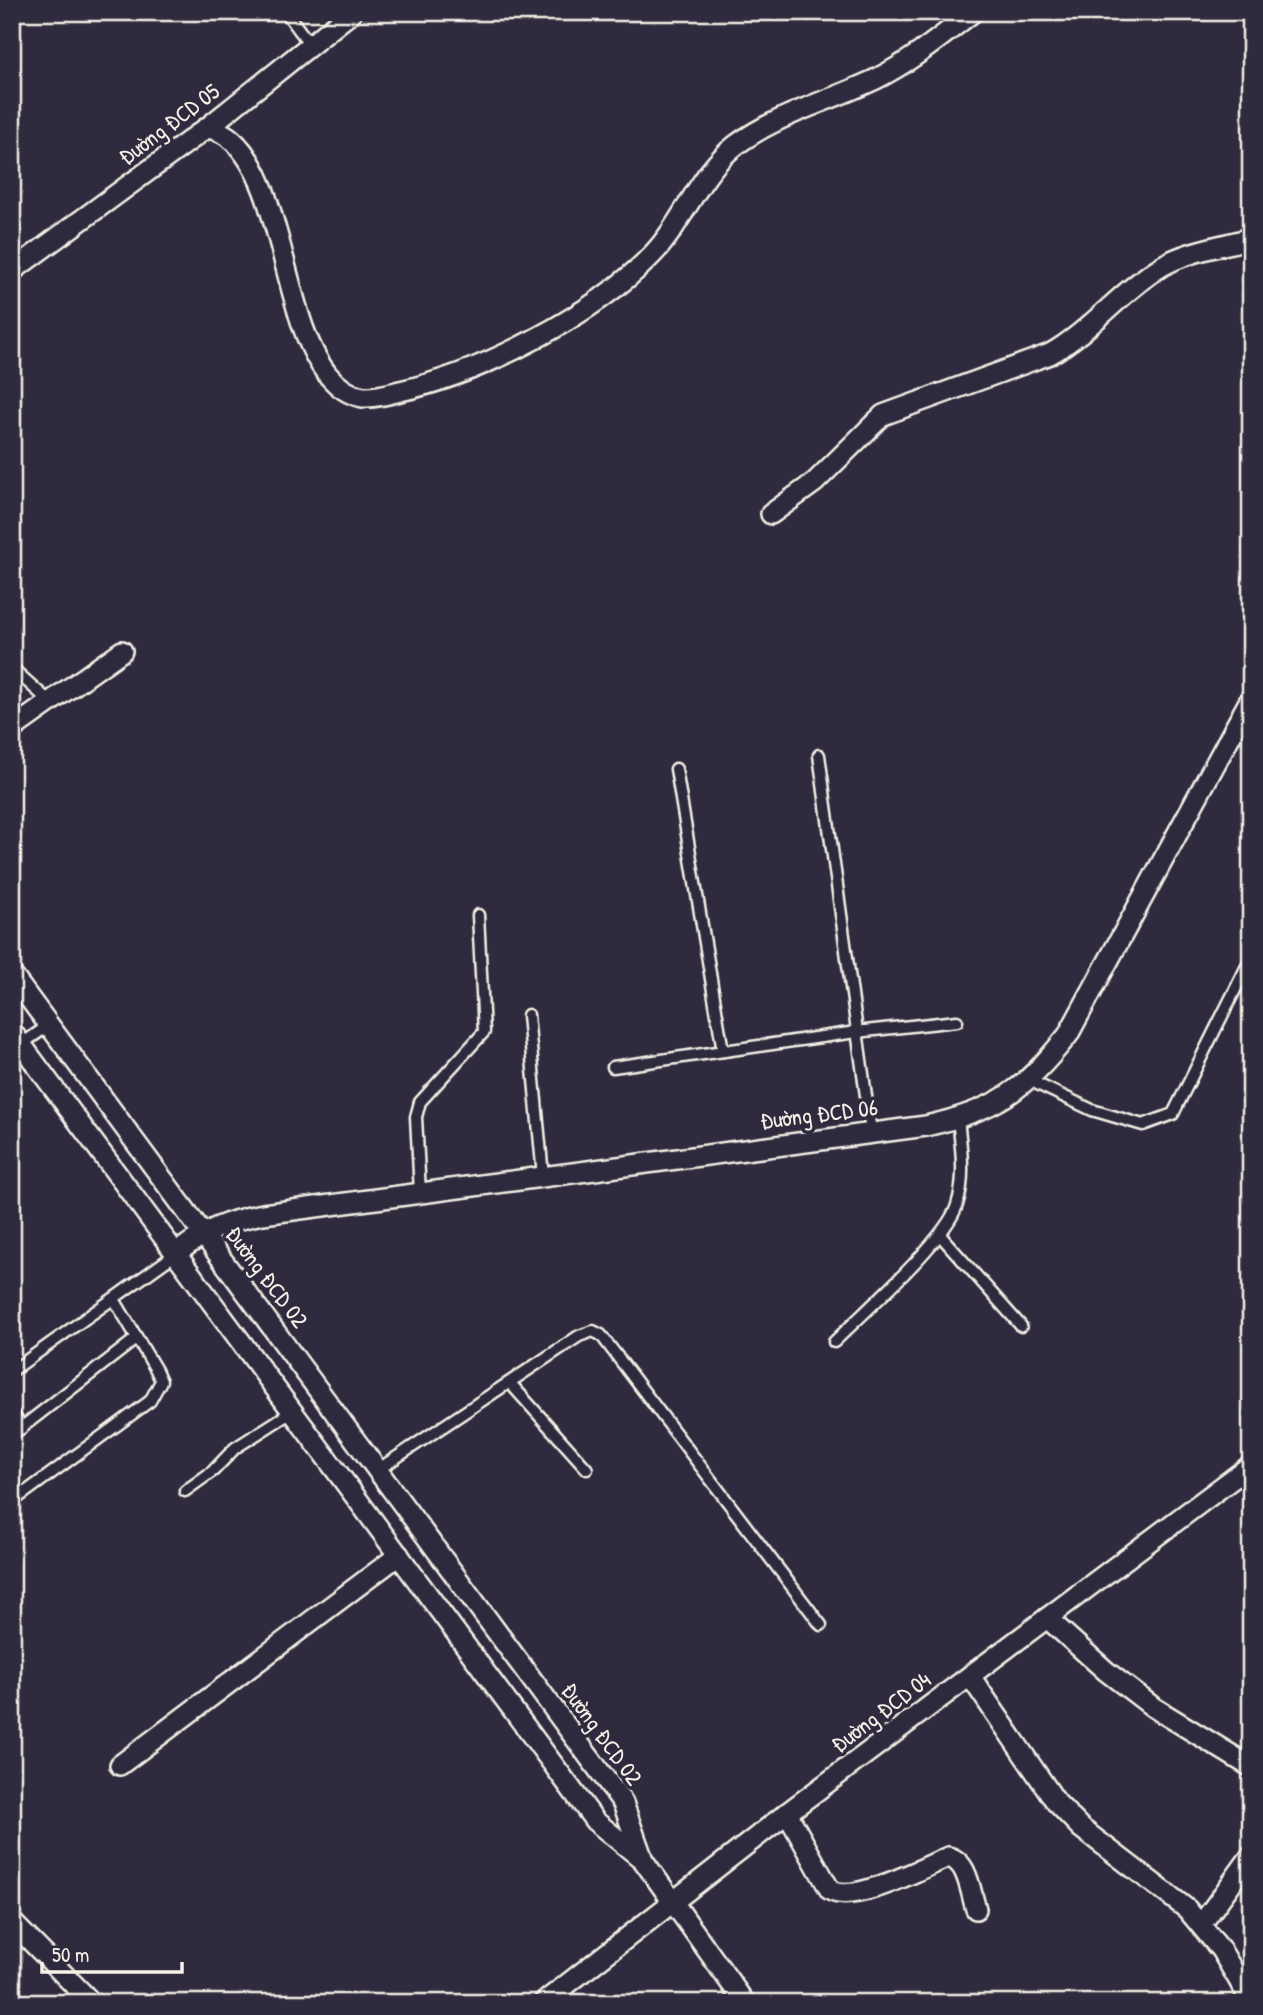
<svg xmlns="http://www.w3.org/2000/svg" width="1263" height="2015" font-family="'Patrick Hand',sans-serif">
<style>
.lines{fill:none;stroke-linecap:round;stroke-linejoin:round}
.service-casing{stroke:#f4f1e8;stroke-width:15}
.minor-casing{stroke:#f4f1e8;stroke-width:24}
.service{stroke:#2f2a3d;stroke-width:10}
.minor{stroke:#2f2a3d;stroke-width:19}
.labels{text-anchor:middle;stroke-width:7;stroke-linejoin:round;paint-order:stroke}
.street-label{font-size:23px;fill:#f4f1e8;stroke:#2f2a3d}
</style>
<rect width="100%" height="100%" fill="#2f2a3d"/>
<filter id="ink" filterUnits="userSpaceOnUse"><feTurbulence type="fractalNoise" baseFrequency=".0143" numOctaves="2"/><feDisplacementMap in="SourceGraphic" scale="14" xChannelSelector="R" yChannelSelector="G"/><feConvolveMatrix kernelMatrix="1 2 1 2 8 2 1 2 1" color-interpolation-filters="sRGB"/></filter>
<g filter="url(#ink)">
<g class="lines">
<g class="service-casing">
<g id="service">
<polyline points="286,12 311,46"/>
<polyline points="12,668 50,702"/>
<polyline points="819,755 871,1132"/>
<polyline points="676,769 723,1051"/>
<polyline points="528,1015 543,1176"/>
<polyline points="12,1051 49,1025"/>
<polyline points="613,1067 856,1032 957,1021"/>
<polyline points="1029,1080 1092,1110 1143,1125 1173,1114 1251,958"/>
<polyline points="420,1193 416,1117 420,1102 484,1032 478,915"/>
<polyline points="940,1235 1021,1326"/>
<path d="M 834,1342 C 862,1314 947,1239 957,1205 C 966,1177 961,1147 958,1119"/>
<polyline points="12,1371 177,1253"/>
<polyline points="510,1383 587,1469"/>
<polyline points="12,1412 22,1428"/>
<polyline points="12,1435 137,1338"/>
<polyline points="379,1469 579,1336 593,1331 601,1335 821,1625"/>
<polyline points="185,1491 213,1471 235,1448 293,1411"/>
<polyline points="12,1502 150,1401 161,1381 156,1370 114,1299"/>
</g>
</g>
<g class="minor-casing">
<g id="minor">
<path d="M 208,127 C 215,130 225,133 231,139 C 284,183 282,319 328,375 C 337,386 349,395 363,397 C 375,398 388,394 400,391 C 481,374 594,315 652,255 C 684,222 698,174 736,145 C 778,114 830,101 876,79 C 912,61 942,36 973,12"/>
<polyline points="12,271 208,127 352,12"/>
<path d="M 771,514 L 815,482 L 883,415 L 1050,354 C 1092,330 1121,291 1162,266 C 1187,251 1223,246 1251,238"/>
<polyline points="12,729 122,651"/>
<polyline points="12,975 623,1803 643,1860 745,2003"/>
<polyline points="12,1032 595,1821 642,1859"/>
<path d="M 177,1253 C 206,1230 226,1221 263,1214 L 926,1126 C 997,1110 1023,1091 1068,1035 L 1251,698"/>
<polyline points="1047,1618 1106,1671 1153,1707 1251,1767"/>
<polyline points="970,1676 1056,1802 1081,1828 1187,1909 1221,1950 1251,2001"/>
<polyline points="120,1765 399,1555"/>
<path d="M 787,1813 L 830,1890 C 853,1905 922,1868 948,1857 C 968,1861 970,1891 976,1909"/>
<polyline points="12,1922 92,2003"/>
<polyline points="1201,1925 1251,1856"/>
<polyline points="543,2003 787,1813 1251,1465"/>
</g>
</g>
<use href="#service" class="service"/>
<use href="#minor" class="minor"/>
</g>
</g>
<g class="labels">
<g class="street-label">
<text transform="translate(169 124) rotate(-37)" y="8">Đường ĐCD 05</text>
<text transform="translate(819 1114) rotate(-7)" y="8">Đường ĐCD 06</text>
<text transform="translate(267 1277) rotate(53)" y="8">Đường ĐCD 02</text>
<text transform="translate(881 1712) rotate(-37)" y="8">Đường ĐCD 04</text>
<text transform="translate(602 1734) rotate(54)" y="8">Đường ĐCD 02</text>
</g>
</g>
<rect width="1263" height="2015" fill="none" stroke="#2f2a3d" stroke-width="42"/>
<rect x="21" y="21" width="1221" height="1973" fill="none" stroke="#f4f1e8" stroke-width="2.5" filter="url(#ink)"/>
<path d="M42 1962v10h140v-10" fill="none" stroke="#f4f1e8" stroke-width="3.5"/>
<text x="52" y="1962" font-size="21" fill="#f4f1e8" stroke="#2f2a3d" stroke-width="5" paint-order="stroke">50 m</text>
</svg>
